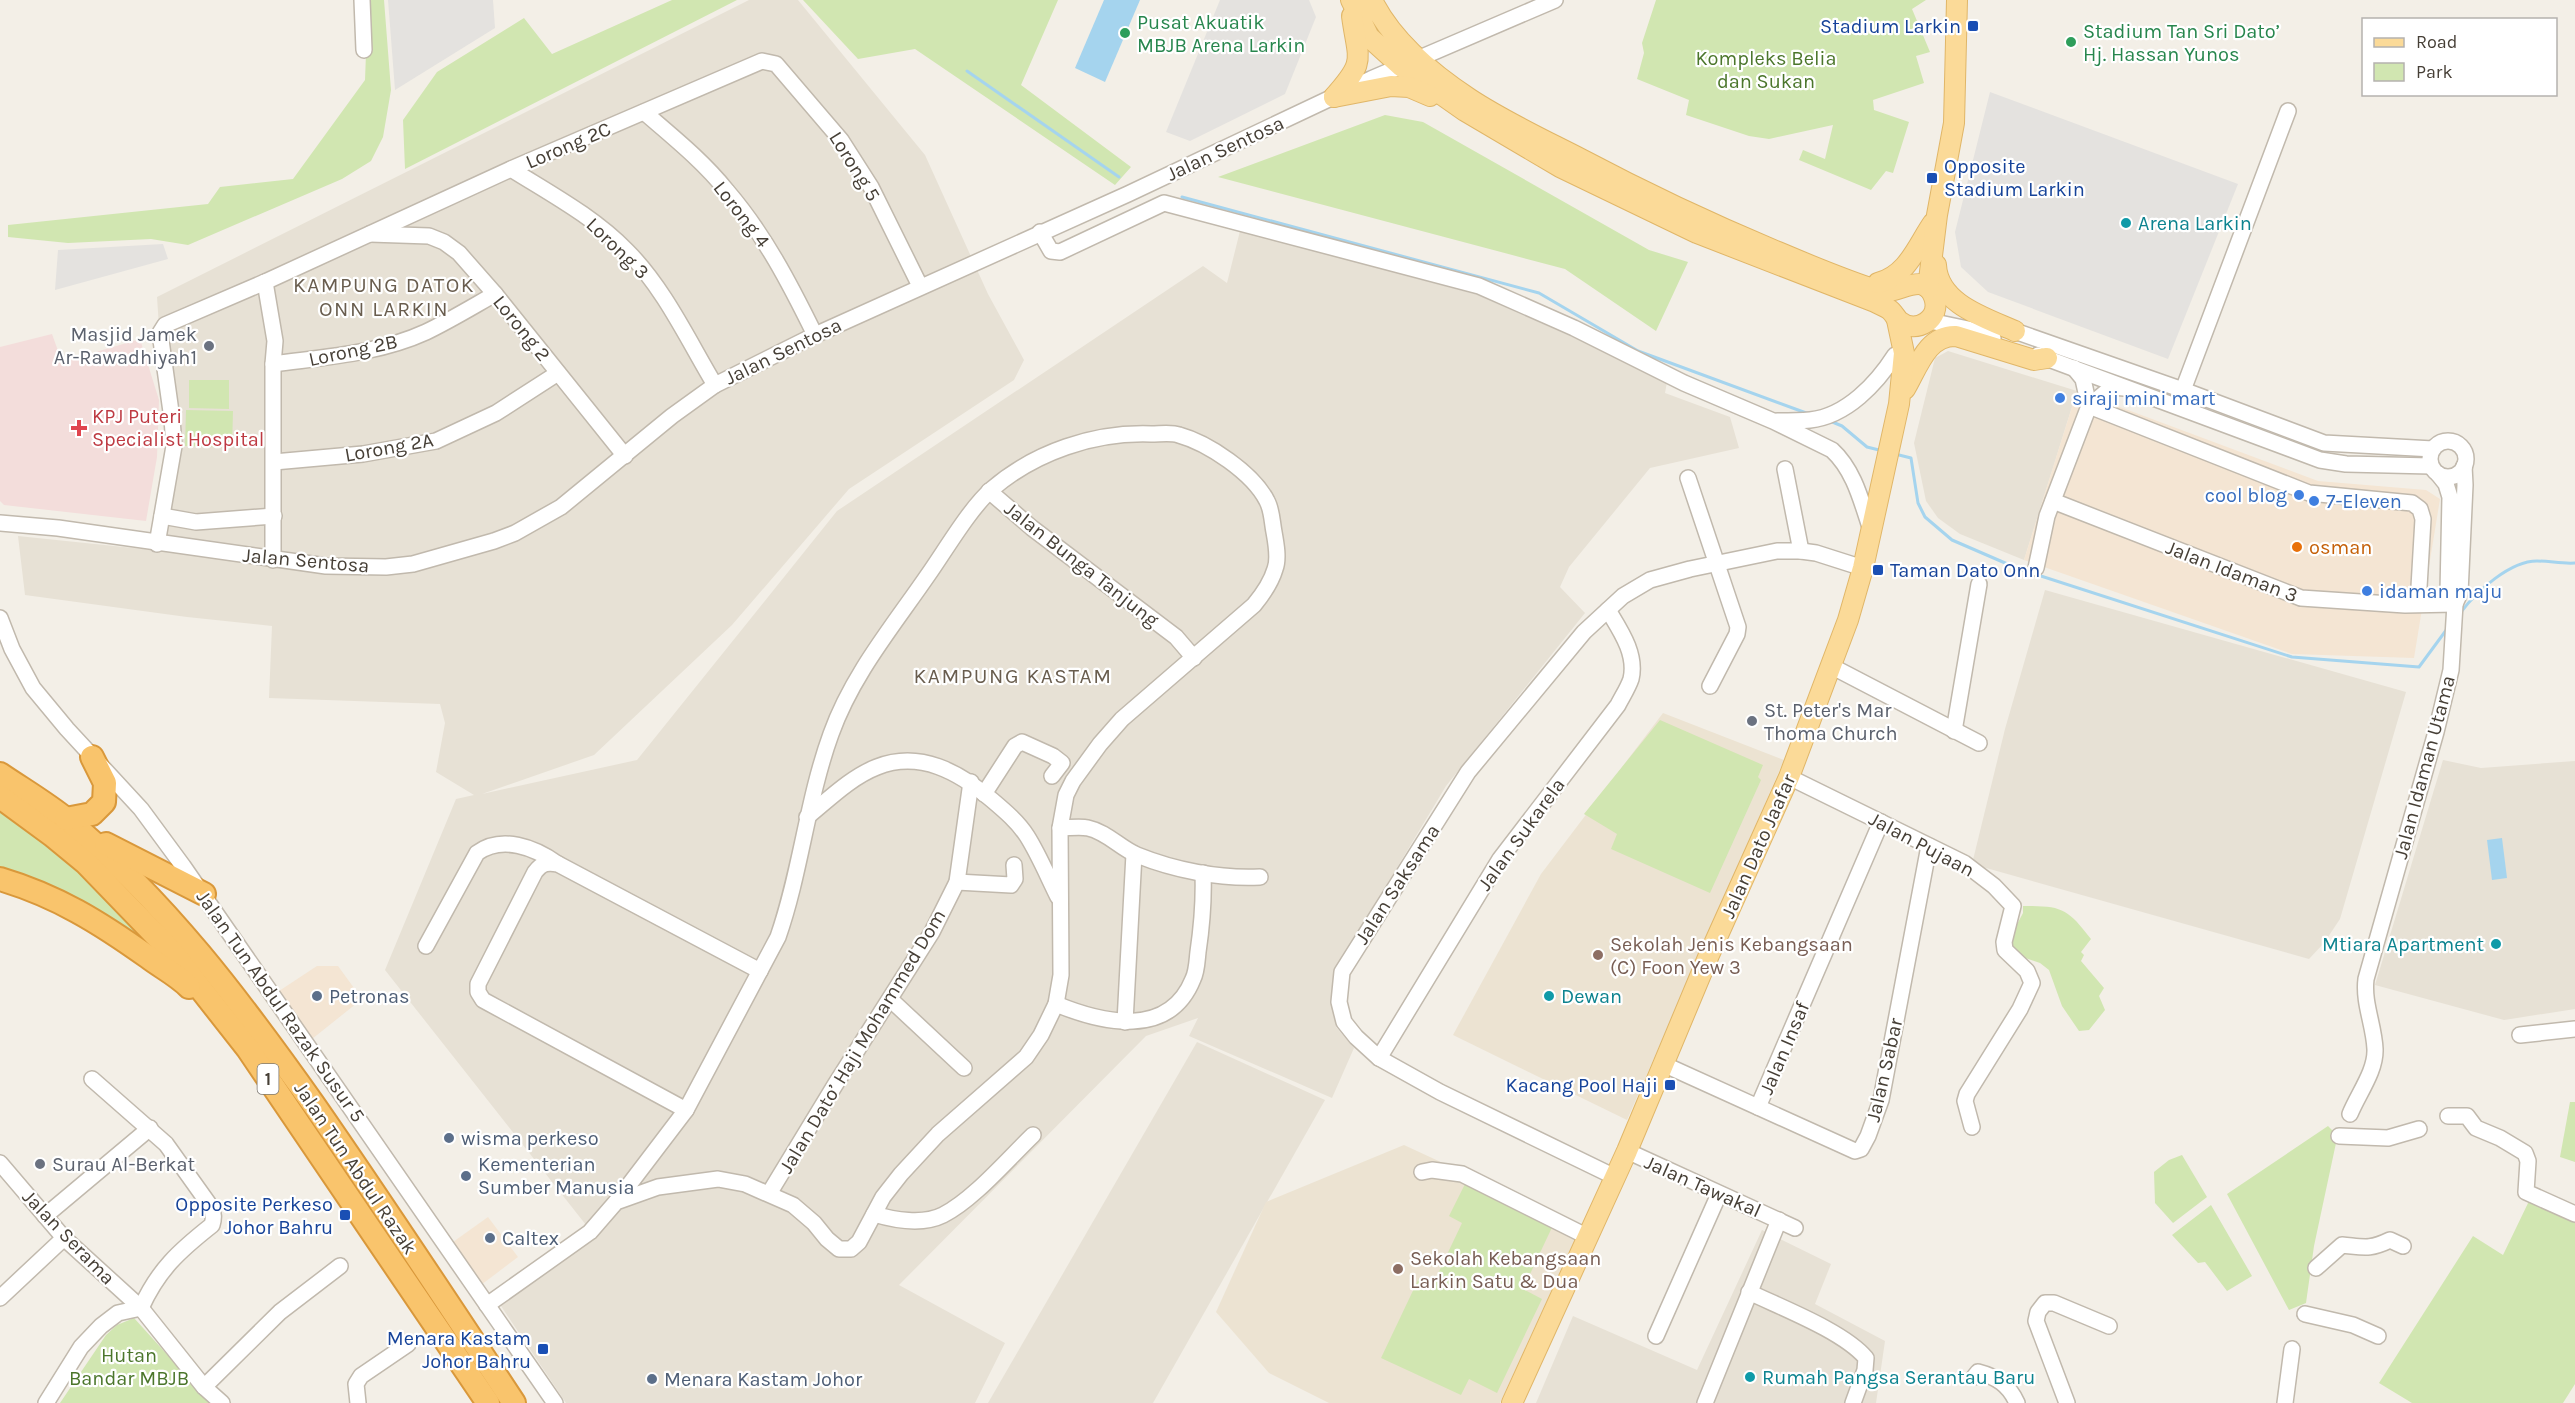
<svg xmlns="http://www.w3.org/2000/svg" width="2575" height="1403" font-family="Karla,sans-serif">
<style>
.residential{fill:#e7e1d5}
.commercial{fill:#f4e5d3}
.education{fill:#ece3d2}
.medical{fill:#f3dddb}
.green{fill:#d1e6b1}
.parking{fill:#e4e2df}
.water{fill:#a5d4ee}
.lines{fill:none;stroke-linecap:round;stroke-linejoin:round}
.stream{stroke:#a5d4ee;stroke-width:3}
.minor-casing{stroke:#c1b9ad;stroke-width:18}
.major-casing{stroke:#e0b668;stroke-width:22}
.highway-casing{stroke:#d9983b;stroke-width:26}
.minor{stroke:#fff;stroke-width:15}
.major{stroke:#fbda98;stroke-width:20}
.highway{stroke:#f9c46c;stroke-width:22}
.transit-dot{fill:#1a4fb4;stroke:#fff;stroke-width:2}
.leisure-dot{fill:#2e9e5b;stroke:#fff;stroke-width:2}
.culture-dot{fill:#0f9aa8;stroke:#fff;stroke-width:2}
.worship-dot{fill:#6b7280;stroke:#fff;stroke-width:2}
.shop-dot{fill:#3f7fe0;stroke:#fff;stroke-width:2}
.health-dot{fill:#e0444e;stroke:#fff;stroke-width:2}
.food-dot{fill:#e8710a;stroke:#fff;stroke-width:2}
.education-dot{fill:#8d6e63;stroke:#fff;stroke-width:2}
.service-dot{fill:#5c6f8a;stroke:#fff;stroke-width:2}
.labels{text-anchor:middle;stroke-width:4.5;stroke-linejoin:round;paint-order:stroke}
.shield{fill:#fff;stroke:#7e7972;stroke-width:1.5}
.shield-label{font-size:18px;font-weight:bold;fill:#463f36}
.leisure-label{font-size:20px;fill:#27864d;stroke:#fff;text-anchor:start}
.transit-label{font-size:20px;fill:#164399;stroke:#fff;text-anchor:end}
.park-label{font-size:20px;fill:#4b762b;stroke:#fff}
.street-label{font-size:20px;fill:#463f36;stroke:#fff}
.culture-label{font-size:20px;fill:#0d838f;stroke:#fff;text-anchor:start}
.worship-label{font-size:20px;fill:#5b616d;stroke:#fff;text-anchor:start}
.shop-label{font-size:20px;fill:#366cbe;stroke:#fff;text-anchor:start}
.health-label{font-size:20px;fill:#be3a42;stroke:#fff;text-anchor:start}
.food-label{font-size:20px;fill:#c56008;stroke:#fff;text-anchor:start}
.education-label{font-size:20px;fill:#785e54;stroke:#fff;text-anchor:start}
.service-label{font-size:20px;fill:#4e5e75;stroke:#fff;text-anchor:start}
.neighbourhood-label{font-size:21px;letter-spacing:1.5px;fill:#695d4e;stroke:#fff}
</style>
<rect width="100%" height="100%" fill="#f3efe7"/>
<g class="residential">
<polygon points="749,0 798,0 925,155 988,294 1024,360 1014,380 849,489 732,625 594,755 482,794 637,760 837,511 1203,266 1227,283 1240,231 1478,295 1597,348 1667,382 1665,393 1730,417 1739,448 1650,468 1569,567 1560,587 1585,613 1446,786 1338,966 1332,993 1336,1027 1354,1048 1332,1098 1189,1036 1198,1018 1146,1036 899,1285 1005,1343 975,1403 566,1403 493,1294 586,1225 385,970 456,799 474,795 436,772 445,723 440,704 269,698 272,626 187,617 25,595 18,536 162,551 167,444 157,297"/>
<polygon points="1948,351 2077,391 2024,560 1960,534 1938,518 1926,501 1914,443 1935,358"/>
<polygon points="2045,590 2406,692 2340,919 2324,943 2309,959 1972,864 2005,729"/>
<polygon points="2443,760 2481,768 2575,761 2575,1009 2504,1020 2375,985"/>
<polygon points="1197,1042 1325,1100 1153,1403 988,1403"/>
<polygon points="1762,1230 1831,1264 1815,1304 1885,1341 1876,1403 1536,1403 1573,1316 1697,1370"/>
</g>
<g class="commercial">
<polygon points="2077,391 2318,481 2426,490 2440,499 2414,658 2292,654 2024,560"/>
<polygon points="317,966 338,966 362,999 312,1039 279,991"/>
<polygon points="488,1217 518,1257 481,1285 453,1242"/>
</g>
<g class="education">
<polygon points="1663,713 1784,760 1627,1120 1453,1035 1541,874"/>
<polygon points="1404,1145 1581,1227 1500,1403 1329,1403 1269,1373 1216,1312 1266,1202"/>
</g>
<polygon class="medical" points="52,334 62,362 140,339 159,400 157,457 146,521 4,505 0,501 0,347"/>
<g class="green">
<polygon points="368,0 384,0 391,90 383,137 371,161 342,179 188,245 151,239 68,243 8,237 8,225 208,204 220,187 293,179 365,80"/>
<polygon points="672,0 737,0 405,169 403,120 437,72 524,18 552,54"/>
<polygon points="803,0 1058,0 1021,85 1131,167 1115,185 915,49 858,59"/>
<polygon points="1656,0 1926,0 1912,9 1930,52 1916,56 1924,83 1873,100 1874,110 1909,122 1893,173 1886,171 1871,190 1799,160 1803,150 1825,159 1833,125 1769,139 1749,136 1686,115 1689,100 1637,79 1644,53 1642,43"/>
<polygon points="1385,115 1423,122 1649,250 1688,262 1656,331 1565,269 1218,177"/>
<polygon points="189,380 229,380 229,409 189,408"/>
<polygon points="186,410 233,411 232,448 185,446"/>
<polygon points="1660,720 1763,765 1758,777 1761,780 1710,893 1611,849 1617,834 1584,814"/>
<polygon points="0,806 74,856 186,974 0,879"/>
<path d="M 2023,906 C 2062,906 2067,908 2091,939 L 2081,952 L 2084,955 L 2081,961 L 2104,988 L 2099,996 L 2105,1010 L 2089,1030 L 2079,1031 L 2062,1006 L 2049,970 L 2040,963 L 2011,953 L 2013,932 L 2023,913 Z"/>
<polygon points="2570,1102 2575,1102 2575,1162 2560,1157"/>
<polygon points="2328,1126 2334,1132 2336,1143 2314,1246 2306,1303 2289,1310 2227,1194"/>
<polygon points="2182,1155 2207,1197 2173,1223 2155,1203 2154,1172 2169,1160"/>
<polygon points="1467,1180 1555,1221 1523,1289 1542,1299 1497,1393 1469,1379 1461,1395 1381,1358 1419,1278 1433,1284 1462,1223 1449,1216"/>
<polygon points="2530,1199 2575,1221 2575,1384 2563,1403 2412,1403 2379,1383 2473,1236 2503,1255"/>
<polygon points="2211,1205 2252,1276 2227,1291 2205,1262 2198,1263 2172,1235"/>
<polygon points="134,1318 192,1382 215,1403 60,1403 106,1335 117,1325"/>
</g>
<g class="parking">
<polygon points="388,0 493,0 495,28 395,90"/>
<polygon points="1220,0 1309,0 1316,17 1285,94 1190,141 1166,132"/>
<polygon points="1990,92 2238,184 2168,359 1988,292 1961,267 1955,232"/>
<polygon points="163,244 168,259 55,290 58,250"/>
</g>
<g class="water">
<polygon points="1104,0 1140,0 1105,82 1075,68"/>
<polygon points="2502,838 2507,878 2492,880 2487,840"/>
</g>
<g class="lines">
<g class="stream">
<polyline points="967,71 1119,177"/>
<polyline points="1182,197 1539,293 1638,351 1809,414"/>
<polyline points="1830,421 1842,426 1867,447 1883,451"/>
<polyline points="1895,454 1911,458 1918,503 1925,517 1952,540 2019,569 2292,657 2419,667 2447,629"/>
<path d="M 2461,612 C 2477,591 2510,561 2537,561 C 2550,561 2562,564 2575,563"/>
</g>
<g class="minor-casing">
<g id="minor">
<polyline points="362,0 364,50"/>
<path d="M 644,112 C 673,137 703,161 727,191 C 764,234 790,284 815,335"/>
<path d="M 511,169 C 551,194 594,217 627,251 C 664,288 688,340 715,385"/>
<path d="M 1040,232 L 1051,251 L 1060,252 L 1164,203 L 1479,286 L 1574,328 L 1684,383 L 1773,421 L 1832,450 C 1855,471 1862,504 1872,533"/>
<polyline points="370,234 429,236 444,242 459,253 495,294 625,456"/>
<polyline points="265,282 275,341 273,364 273,560"/>
<polyline points="1930,321 1968,329 1993,338"/>
<polyline points="2006,328 2183,390 2324,443 2433,449"/>
<polyline points="2038,355 2320,460 2346,464 2431,466"/>
<path d="M 273,364 C 324,357 378,354 426,332 C 449,321 472,307 495,294"/>
<polyline points="2074,368 2083,379 2089,406"/>
<polyline points="2180,398 2288,111"/>
<polyline points="2089,406 2309,493 2412,503 2420,509 2423,519 2418,604"/>
<path d="M 1777,421 C 1788,421 1799,421 1810,420 C 1847,416 1877,383 1895,355"/>
<circle cx="2448" cy="459" r="18"/>
<polyline points="274,462 363,454 436,441 496,413 558,373"/>
<polyline points="1785,469 1801,551"/>
<polyline points="2438,474 2446,484 2450,497 2448,592 2455,604"/>
<polyline points="1688,478 1738,627 1737,634 1710,686"/>
<polyline points="989,491 1032,528 1176,637 1194,658"/>
<polyline points="2053,501 2301,598 2405,605 2455,604"/>
<polyline points="162,516 196,522 274,516"/>
<polyline points="0,523 58,528 326,566 386,567 413,564 494,541 515,533 561,507 672,416 715,385 815,335 1128,194 1371,79 1555,0"/>
<polyline points="157,544 174,446 172,419 160,333 165,325 265,282 511,169 762,61 776,64 841,140 871,187 920,286"/>
<polyline points="2036,568 2047,516 2089,406 2112,387 2124,388"/>
<polyline points="0,618 12,649 33,688 67,729 141,809 183,866 555,1403"/>
<polyline points="1831,666 1979,743"/>
<polyline points="1954,731 1979,584"/>
<polyline points="1789,777 1964,863 1994,886 2013,906 2004,942 2005,950 2027,971 2032,983 2020,1009 1967,1094 1965,1101 1972,1127"/>
<polyline points="984,794 1015,746 1022,742 1053,756 1062,763 1052,776"/>
<path d="M 807,817 C 828,800 851,777 877,767 C 920,750 959,772 992,800 C 1005,811 1018,822 1027,836 C 1039,855 1048,877 1058,897"/>
<path d="M 1060,828 C 1069,828 1080,826 1088,828 C 1107,832 1120,848 1137,855 C 1174,870 1219,879 1260,877"/>
<polyline points="957,882 1011,885 1015,879 1014,865"/>
<path d="M 426,946 L 477,853 C 502,835 534,847 558,864"/>
<polyline points="890,999 964,1068"/>
<path d="M 1056,1004 C 1102,1023 1169,1039 1193,979 C 1197,971 1197,960 1198,952 C 1202,925 1204,900 1203,873"/>
<polyline points="1125,1022 1134,854"/>
<polyline points="2520,1035 2575,1029"/>
<path d="M 1379,1058 L 1500,859 L 1618,705 C 1622,697 1628,688 1631,679 C 1637,654 1620,630 1608,610"/>
<polyline points="1663,1064 1855,1151 1861,1149 1868,1136 1881,1100 1929,846"/>
<polyline points="1758,1107 1881,822"/>
<path d="M 686,1110 L 483,1000 L 478,992 L 478,984 L 535,872 C 542,863 547,862 558,864 L 760,971"/>
<path d="M 2350,1114 C 2358,1094 2376,1071 2375,1049 C 2374,1025 2363,1003 2366,979 L 2436,732 L 2451,670 L 2455,604 L 2460,593 L 2465,485 L 2464,466"/>
<polyline points="2448,1116 2467,1116 2476,1128 2500,1138 2525,1153 2528,1161 2526,1192 2575,1214"/>
<polyline points="2339,1136 2388,1138 2419,1129"/>
<polyline points="1627,1151 1795,1228"/>
<polyline points="0,1163 64,1238 141,1308 204,1387 222,1403"/>
<polyline points="1422,1172 1432,1170 1462,1174 1588,1237"/>
<polyline points="1615,1177 1440,1092 1379,1058 1356,1037 1344,1022 1339,1002 1342,972 1468,772 1584,632 1623,596 1650,580 1690,569 1777,551 1801,551 1816,553 1863,568"/>
<polyline points="770,1192 835,1085 932,932 957,882 971,782"/>
<path d="M 874,1214 C 894,1220 923,1225 943,1215 C 973,1200 1008,1159 1033,1135"/>
<polyline points="45,1216 150,1128"/>
<path d="M 2316,1268 L 2342,1245 C 2364,1247 2369,1250 2390,1240 L 2403,1246"/>
<path d="M 1749,1292 C 1782,1308 1843,1331 1866,1358 L 1865,1370 L 1853,1403"/>
<polyline points="0,1298 64,1238"/>
<path d="M 487,1305 L 590,1232 L 616,1202 L 686,1110 L 778,937 C 801,871 807,800 831,734 C 852,675 893,626 928,575 C 945,551 970,508 992,489 C 1035,452 1094,432 1151,434 C 1160,434 1171,432 1179,435 C 1208,443 1253,473 1267,501 C 1272,510 1272,522 1274,532 C 1276,543 1279,559 1275,569 C 1271,583 1263,594 1254,605 L 1122,719 L 1100,744 L 1073,781 L 1066,795 L 1060,828 L 1061,975 L 1056,1004 L 1041,1035 L 1026,1057 L 938,1134 L 901,1174 L 883,1197 L 859,1242 L 851,1249 L 839,1249 L 827,1239 L 814,1223 L 793,1205 L 745,1184 L 718,1179 L 658,1187 L 616,1202"/>
<polyline points="2305,1314 2353,1325 2378,1336"/>
<polyline points="1656,1336 1719,1194"/>
<path d="M 1974,1377 L 1978,1372 C 1997,1377 2009,1385 2017,1403"/>
<polyline points="204,1387 280,1312 340,1266"/>
<path d="M 46,1403 L 81,1347 L 101,1326 L 118,1313 L 141,1308 C 158,1270 179,1251 212,1225 C 214,1218 214,1214 211,1207 L 166,1144 L 92,1079"/>
<polyline points="358,1403 356,1384 361,1376 408,1344"/>
<polyline points="1705,1403 1779,1220"/>
<polyline points="2067,1403 2036,1321 2038,1312 2045,1303 2054,1303 2109,1326"/>
<polyline points="2285,1403 2292,1349"/>
</g>
</g>
<g class="major-casing">
<g id="major">
<path d="M 1351,0 L 1369,37 L 1401,66 L 1465,111 L 1560,167 L 1697,233 L 1875,302 C 1880,305 1887,307 1891,311 C 1894,314 1896,318 1899,321 C 1916,335 1942,319 1934,297 C 1924,269 1897,296 1879,291 C 1844,280 1811,266 1778,252 C 1711,224 1645,193 1581,159 C 1544,140 1505,122 1470,99 C 1432,74 1392,41 1372,0"/>
<polyline points="1334,97 1391,86 1409,87 1430,96"/>
<path d="M 1334,97 C 1367,60 1358,61 1352,16"/>
<path d="M 1936,265 C 1938,304 1986,318 2015,331"/>
<path d="M 1878,283 C 1908,275 1917,246 1933,223"/>
<polyline points="1928,288 1937,215 1954,123 1957,0"/>
<path d="M 1905,389 C 1918,367 1927,335 1956,336 L 2034,360 L 2047,358"/>
<polyline points="1512,1403 1627,1151 1709,955 1789,777 1848,620 1863,568 1899,404 1904,353 1897,320"/>
</g>
</g>
<g class="highway-casing">
<g id="highway">
<path d="M 0,774 C 22,789 46,803 67,820 C 165,900 241,1002 314,1105 C 382,1203 448,1303 514,1403"/>
<polyline points="0,797 52,835 86,863 171,951 248,1049 488,1403"/>
<polyline points="66,819 92,814 104,802 105,783 92,757"/>
<polyline points="106,844 204,894"/>
<path d="M 0,879 C 57,896 99,922 148,957 C 161,967 177,975 189,987"/>
</g>
</g>
<use href="#minor" class="minor"/>
<use href="#major" class="major"/>
<use href="#highway" class="highway"/>
</g>
<g class="transit-dot">
<rect x="1967" y="20" width="12" height="12" rx="3"/>
<rect x="1926" y="172" width="12" height="12" rx="3"/>
<rect x="1872" y="564" width="12" height="12" rx="3"/>
<rect x="1664" y="1079" width="12" height="12" rx="3"/>
<rect x="339" y="1209" width="12" height="12" rx="3"/>
<rect x="537" y="1343" width="12" height="12" rx="3"/>
</g>
<g class="leisure-dot">
<circle cx="1125" cy="33" r="6"/>
<circle cx="2071" cy="42" r="6"/>
</g>
<g class="culture-dot">
<circle cx="2126" cy="223" r="6"/>
<circle cx="2496" cy="944" r="6"/>
<circle cx="1549" cy="996" r="6"/>
<circle cx="1750" cy="1377" r="6"/>
</g>
<g class="worship-dot">
<circle cx="209" cy="346" r="6"/>
<circle cx="1752" cy="721" r="6"/>
<circle cx="40" cy="1164" r="6"/>
</g>
<g class="shop-dot">
<circle cx="2060" cy="398" r="6"/>
<circle cx="2299" cy="495" r="6"/>
<circle cx="2314" cy="501" r="6"/>
<circle cx="2367" cy="591" r="6"/>
</g>
<path class="health-dot" d="M76 419h6v6h6v6h-6v6h-6v-6h-6v-6h6z"/>
<circle class="food-dot" cx="2297" cy="547" r="6"/>
<g class="education-dot">
<circle cx="1598" cy="955" r="6"/>
<circle cx="1398" cy="1269" r="6"/>
</g>
<g class="service-dot">
<circle cx="317" cy="996" r="6"/>
<circle cx="449" cy="1138" r="6"/>
<circle cx="466" cy="1176" r="6"/>
<circle cx="490" cy="1238" r="6"/>
<circle cx="652" cy="1379" r="6"/>
</g>
<g class="labels">
<rect class="shield" x="257.5" y="1064" width="21" height="30" rx="4.5"/>
<g class="shield-label">
<text x="268" y="1085">1</text>
</g>
<g class="leisure-label">
<text x="1137" y="29">Pusat Akuatik<tspan x="1137" dy="23">MBJB Arena Larkin</tspan></text>
<text x="2083" y="38">Stadium Tan Sri Dato’<tspan x="2083" dy="23">Hj. Hassan Yunos</tspan></text>
</g>
<g class="transit-label">
<text x="1961" y="33">Stadium Larkin</text>
<text x="1944" y="173" text-anchor="start">Opposite<tspan x="1944" dy="23">Stadium Larkin</tspan></text>
<text x="1890" y="577" text-anchor="start">Taman Dato Onn</text>
<text x="1658" y="1092">Kacang Pool Haji</text>
<text x="333" y="1211">Opposite Perkeso<tspan x="333" dy="23">Johor Bahru</tspan></text>
<text x="531" y="1345">Menara Kastam<tspan x="531" dy="23">Johor Bahru</tspan></text>
</g>
<g class="park-label">
<text x="1766" y="65">Kompleks Belia<tspan x="1766" dy="23">dan Sukan</tspan></text>
<text x="129" y="1362">Hutan<tspan x="129" dy="23">Bandar MBJB</tspan></text>
</g>
<g class="street-label">
<text transform="translate(568 145) rotate(-23)" y="7">Lorong 2C</text>
<text transform="translate(1225 148) rotate(-25)" y="7">Jalan Sentosa</text>
<text transform="translate(855 166) rotate(58)" y="7">Lorong 5</text>
<text transform="translate(742 214) rotate(52)" y="7">Lorong 4</text>
<text transform="translate(618 248) rotate(44)" y="7">Lorong 3</text>
<text transform="translate(522 328) rotate(51)" y="7">Lorong 2</text>
<text transform="translate(353 350) rotate(-12)" y="7">Lorong 2B</text>
<text transform="translate(783 351) rotate(-26)" y="7">Jalan Sentosa</text>
<text transform="translate(389 447) rotate(-10)" y="7">Lorong 2A</text>
<text transform="translate(306 560) rotate(5)" y="7">Jalan Sentosa</text>
<text transform="translate(1082 564) rotate(38)" y="7">Jalan Bunga Tanjung</text>
<text transform="translate(2232 571) rotate(21)" y="7">Jalan Idaman 3</text>
<text transform="translate(2424 767) rotate(-75)" y="7">Jalan Idaman Utama</text>
<text transform="translate(1521 834) rotate(-54)" y="7">Jalan Sukarela</text>
<text transform="translate(1922 844) rotate(28)" y="7">Jalan Pujaan</text>
<text transform="translate(1758 846) rotate(-66)" y="7">Jalan Dato Jaafar</text>
<text transform="translate(1397 884) rotate(-57)" y="7">Jalan Saksama</text>
<text transform="translate(281 1006) rotate(55)" y="7">Jalan Tun Abdul Razak Susur 5</text>
<text transform="translate(862 1041) rotate(-59)" y="7">Jalan Dato’ Haji Mohammed Dom</text>
<text transform="translate(1784 1048) rotate(-67)" y="7">Jalan Insaf</text>
<text transform="translate(1884 1070) rotate(-77)" y="7">Jalan Sabar</text>
<text transform="translate(356 1168) rotate(56)" y="7">Jalan Tun Abdul Razak</text>
<text transform="translate(1703 1186) rotate(24)" y="7">Jalan Tawakal</text>
<text transform="translate(69 1237) rotate(46)" y="7">Jalan Serama</text>
</g>
<g class="culture-label">
<text x="2138" y="230">Arena Larkin</text>
<text x="2484" y="951" text-anchor="end">Mtiara Apartment</text>
<text x="1561" y="1003">Dewan</text>
<text x="1762" y="1384">Rumah Pangsa Serantau Baru</text>
</g>
<g class="worship-label">
<text x="197" y="341" text-anchor="end">Masjid Jamek<tspan x="197" dy="23">Ar-Rawadhiyah1</tspan></text>
<text x="1764" y="717">St. Peter's Mar<tspan x="1764" dy="23">Thoma Church</tspan></text>
<text x="52" y="1171">Surau Al-Berkat</text>
</g>
<g class="shop-label">
<text x="2072" y="405">siraji mini mart</text>
<text x="2287" y="502" text-anchor="end">cool blog</text>
<text x="2326" y="508">7-Eleven</text>
<text x="2379" y="598">idaman maju</text>
</g>
<g class="health-label">
<text x="92" y="423">KPJ Puteri<tspan x="92" dy="23">Specialist Hospital</tspan></text>
</g>
<g class="food-label">
<text x="2309" y="554">osman</text>
</g>
<g class="education-label">
<text x="1610" y="951">Sekolah Jenis Kebangsaan<tspan x="1610" dy="23">(C) Foon Yew 3</tspan></text>
<text x="1410" y="1265">Sekolah Kebangsaan<tspan x="1410" dy="23">Larkin Satu &amp; Dua</tspan></text>
</g>
<g class="service-label">
<text x="329" y="1003">Petronas</text>
<text x="461" y="1145">wisma perkeso</text>
<text x="478" y="1171">Kementerian<tspan x="478" dy="23">Sumber Manusia</tspan></text>
<text x="502" y="1245">Caltex</text>
<text x="664" y="1386">Menara Kastam Johor</text>
</g>
<g class="neighbourhood-label">
<text x="384" y="292">KAMPUNG DATOK<tspan x="384" dy="24">ONN LARKIN</tspan></text>
<text x="1013" y="683">KAMPUNG KASTAM</text>
</g>
</g>
<rect x="2362" y="18" width="195" height="78" fill="#ffffff" stroke="#b5b2af" stroke-width="1.5"/>
<rect x="2374" y="38" width="30" height="9" fill="#fbda98" stroke="#b5b2af" stroke-width="1.5"/>
<text x="2416" y="48" font-size="18" fill="#463f36">Road</text>
<rect x="2374" y="63" width="30" height="18" fill="#d1e6b1" stroke="#b5b2af" stroke-width="1.5"/>
<text x="2416" y="78" font-size="18" fill="#463f36">Park</text>
</svg>
